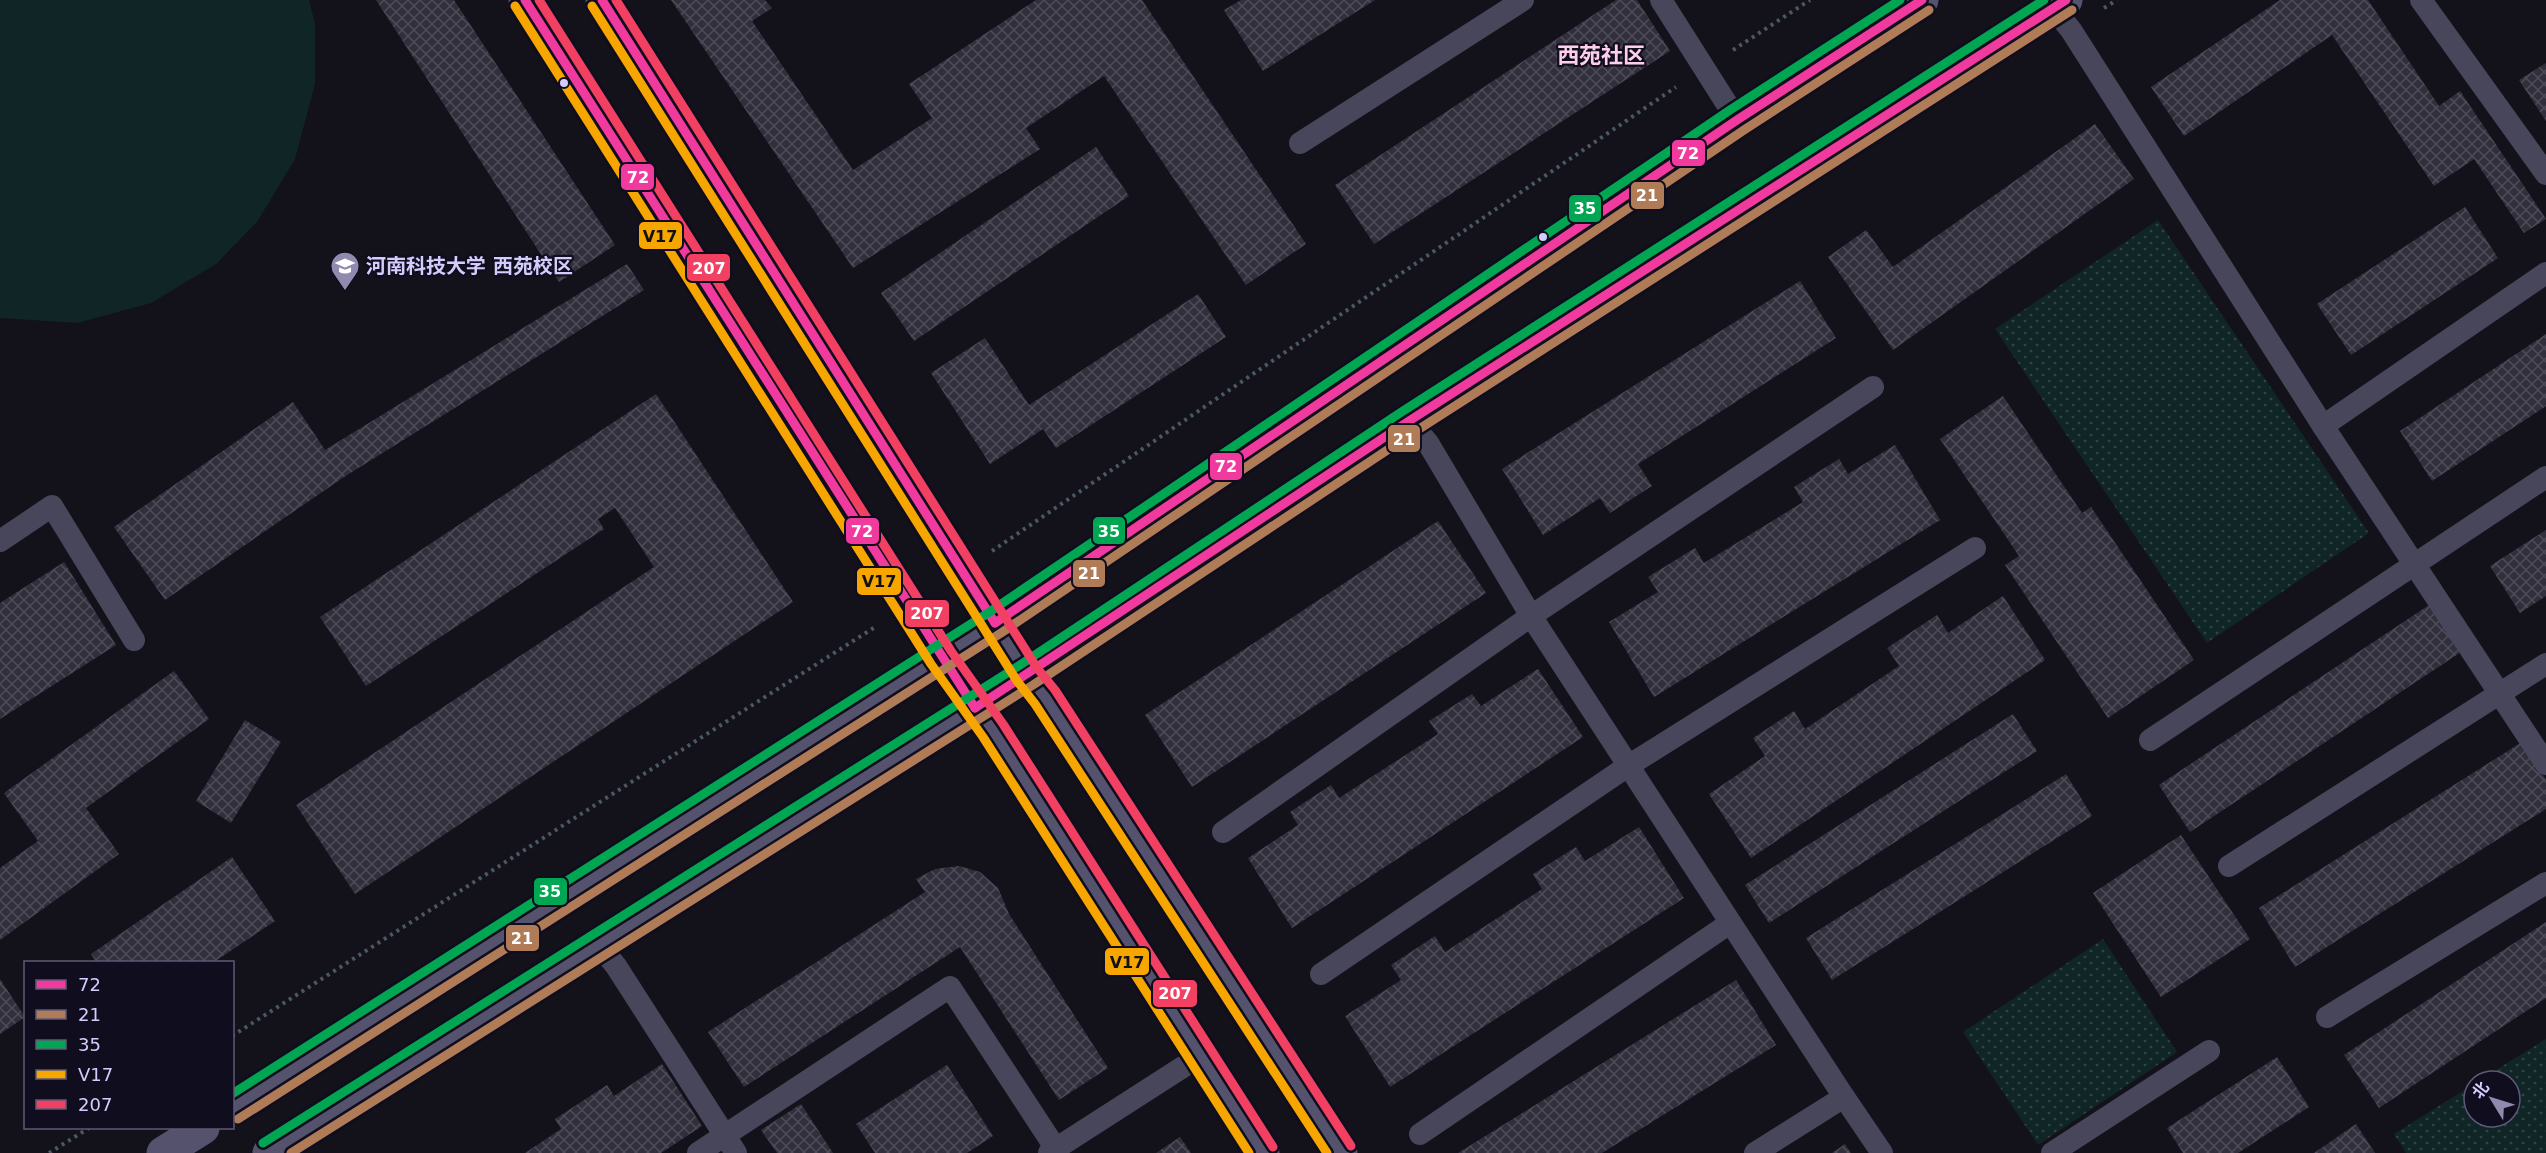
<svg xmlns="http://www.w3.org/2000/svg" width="2546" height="1153" font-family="'DejaVu Sans','Noto Sans SC',sans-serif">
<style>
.grass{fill:url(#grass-dots)}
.garden{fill:#102525}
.building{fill:url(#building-cross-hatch)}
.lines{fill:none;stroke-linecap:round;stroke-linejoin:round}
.path{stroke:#4a5864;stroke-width:4;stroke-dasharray:3 4.5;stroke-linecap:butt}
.service{stroke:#47465b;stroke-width:22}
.secondary{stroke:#54526d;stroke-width:33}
.bus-1-casing{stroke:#100d1e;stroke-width:14}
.bus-2-casing{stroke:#100d1e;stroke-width:14}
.bus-3-casing{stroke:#100d1e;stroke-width:14}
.bus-4-casing{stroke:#100d1e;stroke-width:14}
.bus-5-casing{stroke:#100d1e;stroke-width:14}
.bus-1{stroke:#f13a9d;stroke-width:9}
.bus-2{stroke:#b07c57;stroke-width:9}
.bus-3{stroke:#00a651;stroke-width:9}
.bus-4{stroke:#f7a600;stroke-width:9}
.bus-5{stroke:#f24062;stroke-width:9}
.bus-dot{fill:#d3cdfd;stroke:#100d1e;stroke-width:2}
.labels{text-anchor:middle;stroke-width:4.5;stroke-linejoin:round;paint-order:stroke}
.poi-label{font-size:20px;font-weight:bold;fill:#d3cdfd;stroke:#100d1e;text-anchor:start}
.quarter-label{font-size:22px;font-weight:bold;fill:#fdcfec;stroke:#100d1e}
.line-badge{stroke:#100d1e;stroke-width:2}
.badge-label{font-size:16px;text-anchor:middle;font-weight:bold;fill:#fff}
.pale-badge-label{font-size:16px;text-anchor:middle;font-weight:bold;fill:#111}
</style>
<defs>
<pattern id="grass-dots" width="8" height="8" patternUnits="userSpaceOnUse" patternTransform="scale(1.5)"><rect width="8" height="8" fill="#102525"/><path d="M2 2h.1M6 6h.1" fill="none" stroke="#324346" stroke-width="1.8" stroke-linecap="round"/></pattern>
<pattern id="building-cross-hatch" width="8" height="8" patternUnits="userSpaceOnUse" patternTransform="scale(1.5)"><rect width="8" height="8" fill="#312f3c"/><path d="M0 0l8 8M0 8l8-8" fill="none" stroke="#4e4c59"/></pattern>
</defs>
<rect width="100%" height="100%" fill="#13111a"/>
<g class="grass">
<polygon points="2158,220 2369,533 2207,643 1995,329"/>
<polygon points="2103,939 2177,1052 2038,1145 1963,1032"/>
<polygon points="2546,1039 2546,1153 2406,1153 2394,1134 2474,1084 2474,1117 2510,1117 2510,1081 2478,1081"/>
</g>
<polygon class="garden" points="0,0 309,0 315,24 315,84 295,159 257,222 216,264 151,303 77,323 0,318"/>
<g class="building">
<polygon points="376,0 454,0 615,245 559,282"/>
<polygon points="671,0 765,0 772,8 752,21 853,170 932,118 909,84 1036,0 1142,0 1306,244 1246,285 1104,76 1026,128 1040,149 853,268"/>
<polygon points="1241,0 1375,0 1263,71 1224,10"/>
<polygon points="1616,0 1637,0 1670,51 1374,244 1335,185"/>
<polygon points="2280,0 2368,0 2439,106 2460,91 2546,219 2524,233 2474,159 2434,186 2332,35 2184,136 2151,87"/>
<polygon points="2546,63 2546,121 2519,80"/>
<polygon points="2095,124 2134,179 1893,350 1828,257 1866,230 1893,267"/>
<polygon points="1096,147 1129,196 914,341 881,293"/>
<polygon points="2465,207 2498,258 2351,355 2317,304"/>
<polygon points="627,264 644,290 344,477 165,600 114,527 293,402 325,450"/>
<polygon points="1800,281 1836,338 1638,464 1652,486 1610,513 1600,498 1543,535 1502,469"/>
<polygon points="1198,294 1226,337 1056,448 1043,429 990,464 931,373 985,338 1029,405"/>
<polygon points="2546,334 2546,406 2432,481 2400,431"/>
<polygon points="656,394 793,602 355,894 296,805 654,567 615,508 598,519 604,529 366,686 320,617"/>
<polygon points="2003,396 2082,513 2091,507 2194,660 2108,718 2005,565 2019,556 1940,439"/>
<polygon points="1895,445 1940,520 1654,697 1609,622 1658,592 1648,577 1695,548 1704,563 1803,502 1794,487 1839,459 1848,474"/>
<polygon points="1438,521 1486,593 1192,787 1145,715"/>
<polygon points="2546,530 2546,596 2520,613 2490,566"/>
<polygon points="64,562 116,645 0,719 0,603"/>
<polygon points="2003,596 2045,660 1751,858 1709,794 1765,756 1753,738 1794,711 1805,729 1899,666 1887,648 1937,615 1948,633"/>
<polygon points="2429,605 2461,652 2190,832 2159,785"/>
<polygon points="1538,669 1583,737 1292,928 1248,858 1298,825 1290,812 1331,785 1339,798 1438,734 1429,721 1472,694 1481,706"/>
<polygon points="174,671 209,719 86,808 119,854 0,940 0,868 38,841 4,793"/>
<polygon points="2013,714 2037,751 1769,923 1745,885"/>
<polygon points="245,720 281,742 231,823 196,801"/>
<polygon points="2522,742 2546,780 2546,809 2295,967 2259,908"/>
<polygon points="2066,774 2092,816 1832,980 1806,938"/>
<polygon points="1639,827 1684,898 1390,1087 1345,1016 1401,980 1391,965 1435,936 1445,952 1542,889 1533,874 1576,847 1585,861"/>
<polygon points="2181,835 2250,939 2161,997 2093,893"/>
<polygon points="232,857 275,921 214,962 96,962 91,954"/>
<polygon points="959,866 980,872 998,888 1009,914 1108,1068 1059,1100 960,947 744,1087 708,1032 925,892 916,879 935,869"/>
<polygon points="2546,922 2546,998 2379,1108 2344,1055"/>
<polygon points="0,979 25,1017 0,1034"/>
<polygon points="1736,980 1776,1045 1602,1153 1458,1153"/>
<polygon points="2277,1057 2309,1107 2238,1153 2183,1153 2167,1128"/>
<polygon points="662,1064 702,1126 661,1153 525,1153 561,1129 555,1119 607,1085 614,1096"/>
<polygon points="947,1065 993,1136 967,1153 875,1153 856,1124"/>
<polygon points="801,1104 833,1153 777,1153 761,1130"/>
<polygon points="2356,1124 2375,1153 2314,1153"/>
<polygon points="1180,1137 1191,1153 1156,1153"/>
<polygon points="1845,1144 1851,1153 1832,1153"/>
</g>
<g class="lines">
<g class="path">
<polyline points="2104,8 2117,0"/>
<polyline points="1733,50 1810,0"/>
<polyline points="992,551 1676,87"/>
<polyline points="232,1036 875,627"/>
<polyline points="49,1153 89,1128"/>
</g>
<g class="service">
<polyline points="1661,0 1737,120"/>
<polyline points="2421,0 2546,174"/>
<polyline points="2053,8 2071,30 2323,426 2546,764"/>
<polyline points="1300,143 1523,0"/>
<polyline points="1409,421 1428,443 1531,616 1844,1097 1755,1153"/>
<polyline points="2323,426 2546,273"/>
<polyline points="0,541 52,506 134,640"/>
<polyline points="2150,740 2546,477"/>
<polyline points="1223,832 1531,616 1873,387"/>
<polyline points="2229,866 2546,664"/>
<polyline points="598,944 616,966 736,1153"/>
<polyline points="1321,974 1628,766 1975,548"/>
<polyline points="2327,1017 2546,883"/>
<polyline points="1844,1097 1882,1153"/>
<polyline points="1420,1134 1730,923"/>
<polyline points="698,1153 950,987 1056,1149"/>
<polyline points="1049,1153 1200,1056"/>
<polyline points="2052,1153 2209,1051"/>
</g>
<g class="secondary">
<polyline points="525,0 941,658 993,730 1263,1153"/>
<polyline points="602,0 961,572 1027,675 1045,697 1341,1153"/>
<polyline points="232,1109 995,623 1737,120 1922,0"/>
<polyline points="163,1153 203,1128"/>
<polyline points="269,1153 1027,675 1409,421 2066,0"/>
</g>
<g class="bus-1-casing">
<g id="bus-1">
<polyline points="525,0 975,708"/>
<polyline points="602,0 995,623"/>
<polyline points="995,623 1737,120 1922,0"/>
<polyline points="975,708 1409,421 2066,0"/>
</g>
</g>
<g class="bus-2-casing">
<g id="bus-2">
<polyline points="238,1119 1001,633 1744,130 1929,10"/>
<polyline points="291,1153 1033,685 1416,431 2072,10"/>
</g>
</g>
<g class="bus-3-casing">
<g id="bus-3">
<polyline points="232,1094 988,613 1730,110 1900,0"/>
<polyline points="263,1143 1020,665 1403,411 2044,0"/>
</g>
</g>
<g class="bus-4-casing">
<g id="bus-4">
<polyline points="515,6 931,664 983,737 1249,1153"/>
<polyline points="592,6 1017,681 1035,704 1327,1153"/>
</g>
</g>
<g class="bus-5-casing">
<g id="bus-5">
<polyline points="539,0 951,651 1003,724 1273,1147"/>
<polyline points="616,0 1037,668 1055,690 1351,1146"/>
</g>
</g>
<use href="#bus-1" class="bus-1"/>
<use href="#bus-2" class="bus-2"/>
<use href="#bus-3" class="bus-3"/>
<use href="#bus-4" class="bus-4"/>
<use href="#bus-5" class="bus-5"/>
</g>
<defs>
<g id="university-pin" transform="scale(1.5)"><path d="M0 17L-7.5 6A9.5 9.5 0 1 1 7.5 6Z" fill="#908bae" stroke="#100d1e"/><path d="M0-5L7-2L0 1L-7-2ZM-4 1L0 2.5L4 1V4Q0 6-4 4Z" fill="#fff"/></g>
</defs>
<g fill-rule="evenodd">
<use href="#university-pin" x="345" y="266"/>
</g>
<g class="bus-dot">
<circle cx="564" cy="83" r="5"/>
<circle cx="1543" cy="237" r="5"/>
</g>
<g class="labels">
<g class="poi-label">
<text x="366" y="273">河南科技大学 西苑校区</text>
</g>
<g class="quarter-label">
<text x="1601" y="63">西苑社区</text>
</g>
</g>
<g class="line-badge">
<rect x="1671" y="139" width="35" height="28" rx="6" fill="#f13a9d"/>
<rect x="620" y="163" width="35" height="28" rx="6" fill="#f13a9d"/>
<rect x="1630" y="181" width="35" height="29" rx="6" fill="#b07c57"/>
<rect x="1568" y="194" width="34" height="29" rx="6" fill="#00a651"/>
<rect x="638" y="221" width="45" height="29" rx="6" fill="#f7a600"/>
<rect x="686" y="253" width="45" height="29" rx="6" fill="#f24062"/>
<rect x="1387" y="424" width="34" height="29" rx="6" fill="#b07c57"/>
<rect x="1209" y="452" width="34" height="29" rx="6" fill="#f13a9d"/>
<rect x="1092" y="516" width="34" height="29" rx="6" fill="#00a651"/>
<rect x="845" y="517" width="35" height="28" rx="6" fill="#f13a9d"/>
<rect x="1072" y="559" width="34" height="29" rx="6" fill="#b07c57"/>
<rect x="856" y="567" width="46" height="29" rx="6" fill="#f7a600"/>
<rect x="904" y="599" width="46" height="29" rx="6" fill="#f24062"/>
<rect x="533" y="877" width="35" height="29" rx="6" fill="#00a651"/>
<rect x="505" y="924" width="35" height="28" rx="6" fill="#b07c57"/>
<rect x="1104" y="947" width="46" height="29" rx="6" fill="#f7a600"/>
<rect x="1152" y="979" width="46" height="29" rx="6" fill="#f24062"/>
</g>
<g class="badge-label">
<text x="1688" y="159">72</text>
<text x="638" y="183">72</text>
<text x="1647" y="201">21</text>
<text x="1585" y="214">35</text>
<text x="709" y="274">207</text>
<text x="1404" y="445">21</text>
<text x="1226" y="472">72</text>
<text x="1109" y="537">35</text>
<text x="862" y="537">72</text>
<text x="1089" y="579">21</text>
<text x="927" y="619">207</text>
<text x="550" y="897">35</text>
<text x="522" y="944">21</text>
<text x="1175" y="999">207</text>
</g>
<g class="pale-badge-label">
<text x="660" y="242">V17</text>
<text x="879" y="587">V17</text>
<text x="1127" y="968">V17</text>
</g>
<rect x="24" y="961" width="210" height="168" fill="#100d1e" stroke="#5e5a77" stroke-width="1.5"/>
<rect x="36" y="980" width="30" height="9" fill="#f13a9d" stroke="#5e5a77" stroke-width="1.5"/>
<text x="78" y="991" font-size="18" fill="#d3cdfd">72</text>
<rect x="36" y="1010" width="30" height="9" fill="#b07c57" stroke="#5e5a77" stroke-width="1.5"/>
<text x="78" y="1021" font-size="18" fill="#d3cdfd">21</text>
<rect x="36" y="1040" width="30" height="9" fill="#00a651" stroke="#5e5a77" stroke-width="1.5"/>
<text x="78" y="1051" font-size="18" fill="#d3cdfd">35</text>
<rect x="36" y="1070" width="30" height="9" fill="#f7a600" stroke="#5e5a77" stroke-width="1.5"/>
<text x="78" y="1081" font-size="18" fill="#d3cdfd">V17</text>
<rect x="36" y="1100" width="30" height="9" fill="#f24062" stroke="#5e5a77" stroke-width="1.5"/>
<text x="78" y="1111" font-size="18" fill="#d3cdfd">207</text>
<g transform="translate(2492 1099) rotate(308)"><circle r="28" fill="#100d1e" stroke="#5e5a77" stroke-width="1.5"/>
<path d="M0-4.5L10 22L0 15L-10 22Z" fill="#908bae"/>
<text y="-9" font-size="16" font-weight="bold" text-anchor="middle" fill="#d3cdfd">北</text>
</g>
</svg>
